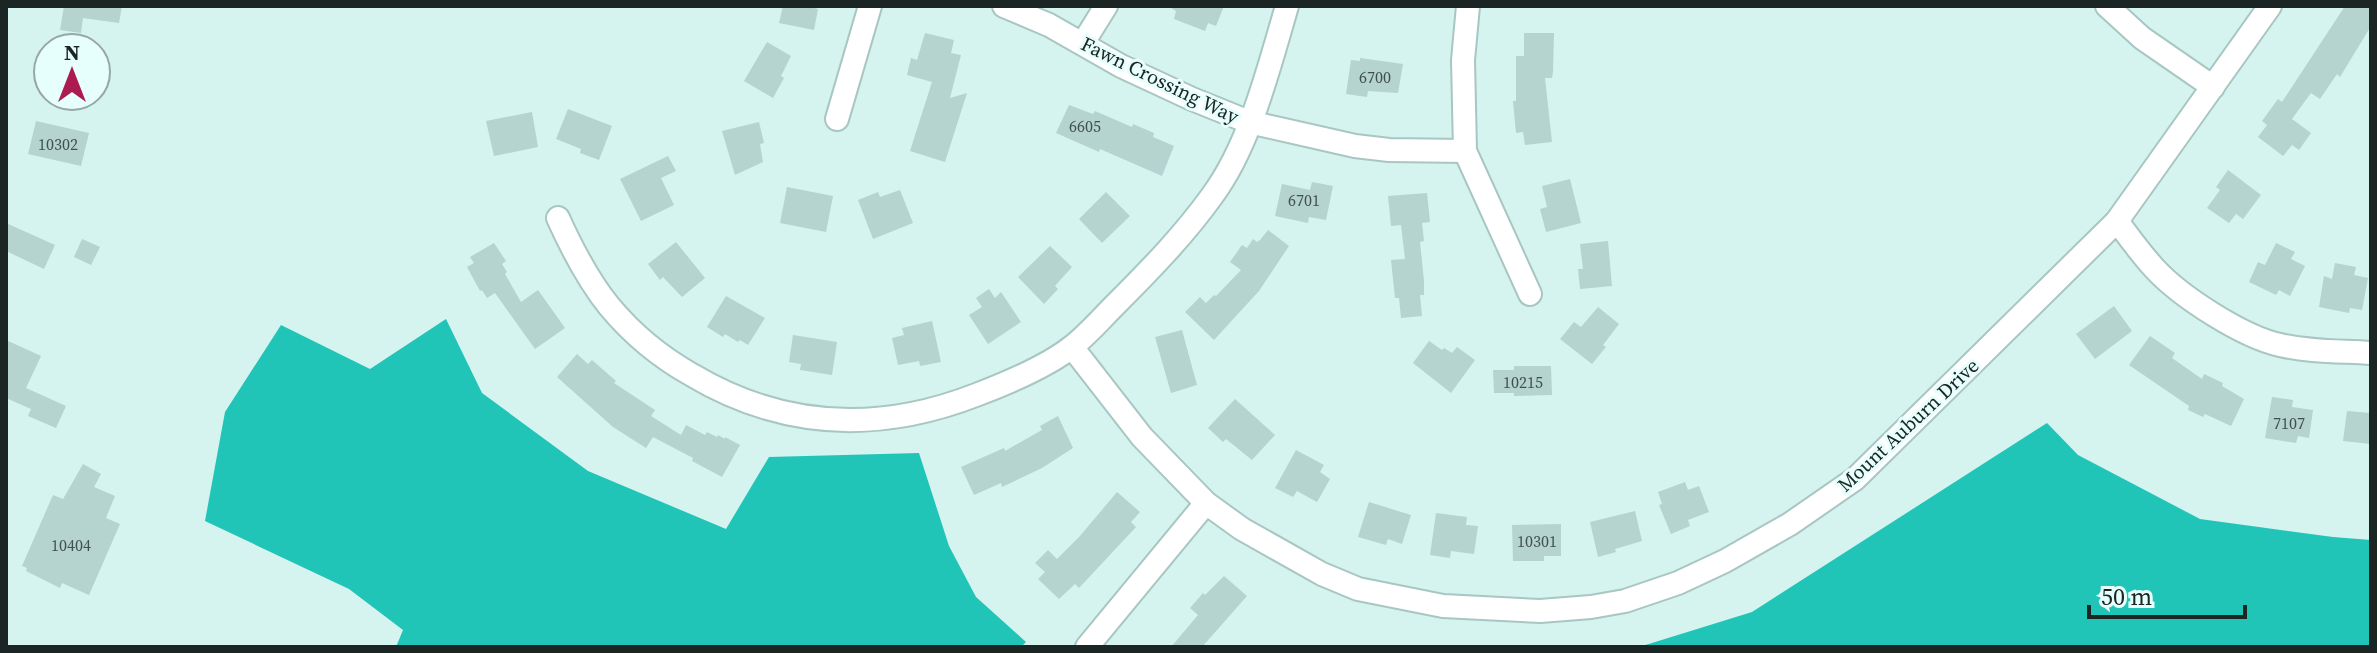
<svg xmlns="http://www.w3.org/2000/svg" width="2377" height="653" font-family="'Source Serif 4',serif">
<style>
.forest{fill:#20c5b8}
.building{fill:#b5d3cf}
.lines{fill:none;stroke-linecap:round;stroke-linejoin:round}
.street-casing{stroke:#a8c6c2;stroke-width:26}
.street{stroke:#fff;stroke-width:22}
.labels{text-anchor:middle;stroke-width:6;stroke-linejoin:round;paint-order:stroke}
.number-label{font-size:16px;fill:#41504f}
.street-label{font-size:20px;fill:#1a2524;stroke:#e7fffc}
</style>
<rect width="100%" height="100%" fill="#d5f3ef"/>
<g class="forest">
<polygon points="446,319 482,393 588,471 726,529 769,457 919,453 949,546 976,597 1026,642 1021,647 396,647 403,630 349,589 205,521 225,412 281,325 370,369"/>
<polygon points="2047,423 2078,455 2200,519 2333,537 2371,540 2371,647 1639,647 1752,612"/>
</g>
<g class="building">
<polygon points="64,6 122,6 119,23 83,18 81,33 60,30"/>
<polygon points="783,6 807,6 818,9 814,30 779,23"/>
<polygon points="1168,6 1224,6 1216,26 1208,23 1205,31 1174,19 1176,11"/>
<polygon points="2345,6 2371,6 2371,26 2340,77 2337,74 2320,99 2311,93 2292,119 2311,133 2299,150 2292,145 2283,156 2258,137 2267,125 2262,121 2278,99 2282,102"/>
<polygon points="925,33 954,40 951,53 961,55 950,98 967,93 945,162 910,151 932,82 907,75 911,58 917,60"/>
<polygon points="1524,33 1554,33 1553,72 1552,78 1545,78 1552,142 1525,145 1523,132 1516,133 1513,101 1516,101 1516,56 1524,56"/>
<polygon points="767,42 791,56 781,76 784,78 773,98 744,81"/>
<polygon points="1360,58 1403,64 1398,93 1368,91 1367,97 1346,94 1351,60 1360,61"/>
<polygon points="1069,105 1093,114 1095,111 1132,127 1133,124 1154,133 1153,137 1174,146 1162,176 1100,149 1099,152 1056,133"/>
<polygon points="568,109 612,126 599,160 580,153 581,149 556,139"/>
<polygon points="532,112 538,147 494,156 486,121"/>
<polygon points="36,121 89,133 81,166 28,154"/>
<polygon points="759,122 764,143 760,144 763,162 735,175 722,131"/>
<polygon points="668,156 676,171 661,178 674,205 641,221 620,179"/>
<polygon points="2228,170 2261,195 2243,219 2236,214 2229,223 2207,208 2220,190 2216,187"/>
<polygon points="1570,179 1581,223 1546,232 1540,209 1547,207 1542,186"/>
<polygon points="1312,182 1333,186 1326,220 1309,217 1308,223 1275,216 1282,184 1310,190"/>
<polygon points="787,187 833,196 826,232 780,223"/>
<polygon points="900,190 913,223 873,239 858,200 878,192 880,197"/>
<polygon points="1106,192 1130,216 1102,243 1079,219"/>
<polygon points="1427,193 1430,222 1422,223 1424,241 1420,242 1424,281 1424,295 1420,295 1422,316 1401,318 1399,298 1395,298 1391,260 1405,259 1401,225 1391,226 1388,196"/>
<polygon points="6,223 55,245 44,269 6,251"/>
<polygon points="1268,230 1289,246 1259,291 1214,340 1185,312 1200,297 1206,303 1214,295 1216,296 1241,270 1230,262 1242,245 1247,248 1253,239 1257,242 1260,240"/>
<polygon points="82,239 100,247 91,265 74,257"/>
<polygon points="1608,241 1612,286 1580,289 1578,269 1583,269 1580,244"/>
<polygon points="676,242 705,278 682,297 663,277 660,280 648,264"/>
<polygon points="494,243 506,261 502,264 507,272 505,274 521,302 538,290 565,328 535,349 495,293 487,298 482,290 480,291 467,267 474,263 470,257"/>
<polygon points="2276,243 2295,252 2291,259 2305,266 2290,296 2279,290 2276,295 2249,282 2258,262 2265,265"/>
<polygon points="1050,246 1072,267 1055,286 1058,289 1044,304 1018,277"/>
<polygon points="2335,263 2356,267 2354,275 2368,278 2362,310 2350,308 2349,313 2319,307 2324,276 2332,279"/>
<polygon points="989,289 995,298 1001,292 1021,322 988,344 969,315 982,307 976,298"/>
<polygon points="726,296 765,318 748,345 740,340 738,342 725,334 723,337 707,327"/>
<polygon points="2114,306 2132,331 2095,359 2076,334"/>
<polygon points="1598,307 1619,324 1603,345 1606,347 1592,364 1560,339 1574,322 1581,327"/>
<polygon points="932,321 941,362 920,366 919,361 898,365 892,338 904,335 902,328"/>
<polygon points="1182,330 1197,385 1171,393 1155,337"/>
<polygon points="793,335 837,342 832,375 800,370 801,364 789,362"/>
<polygon points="2150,336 2175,353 2172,358 2202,379 2204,374 2223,383 2222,386 2244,399 2231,426 2205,414 2203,417 2188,410 2189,406 2129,365"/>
<polygon points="6,340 41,356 26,388 66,406 56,428 28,416 31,409 6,398"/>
<polygon points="1429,341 1442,350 1444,348 1452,353 1457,347 1475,360 1451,393 1413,363"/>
<polygon points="577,354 588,364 592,360 616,381 614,383 655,410 651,416 681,435 686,425 705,435 707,432 717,437 718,435 725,439 725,437 740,445 722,477 692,461 693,458 653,437 646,448 613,427 557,377"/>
<polygon points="1514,366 1551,366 1552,395 1514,396 1514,393 1494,393 1493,370 1514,370"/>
<polygon points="2272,397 2293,400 2292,407 2313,410 2309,438 2298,436 2296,443 2265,438"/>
<polygon points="1235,399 1275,435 1252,460 1226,439 1223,442 1208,428"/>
<polygon points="2347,411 2371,413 2371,444 2343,441"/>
<polygon points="1058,416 1073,448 1042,468 1002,487 1001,483 974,495 961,467 1004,448 1005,451 1042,430 1040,426"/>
<polygon points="1296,450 1324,465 1320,472 1330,479 1317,502 1297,491 1293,497 1275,488"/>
<polygon points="83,464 101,474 94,487 115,496 106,518 120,524 89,595 62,583 60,588 26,571 27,568 22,566 53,495 63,499"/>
<polygon points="1685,482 1688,490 1699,486 1709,512 1688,520 1690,526 1671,534 1659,505 1662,504 1658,492"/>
<polygon points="1117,492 1140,512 1131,522 1136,527 1079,588 1075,584 1059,599 1038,579 1045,572 1035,563 1048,550 1057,559 1080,536"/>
<polygon points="1369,502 1411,515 1402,544 1388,539 1386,545 1358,537"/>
<polygon points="1635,511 1642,541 1615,549 1616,552 1598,557 1590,522"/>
<polygon points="1436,513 1467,517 1466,525 1478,526 1474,554 1451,551 1450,558 1430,555"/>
<polygon points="1561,524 1561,556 1544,556 1544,561 1513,561 1512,525"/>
<polygon points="1224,576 1247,596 1202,647 1171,647 1198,615 1190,608 1203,593 1205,595"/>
</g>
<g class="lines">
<g class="street-casing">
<g id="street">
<polyline points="1004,6 1049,25 1121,66 1192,99 1249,122 1355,146 1389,150 1465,151"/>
<polyline points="1468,6 1463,60 1465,151 1530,294"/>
<polyline points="2107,6 2142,38 2213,87"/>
<polyline points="1083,43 1106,6"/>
<polyline points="837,119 870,6"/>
<path d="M 558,218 C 572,249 588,280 609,306 C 633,335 660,357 692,375 C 783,429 878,433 976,395 C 1005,384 1048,366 1073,346 C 1088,334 1102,318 1116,304 C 1150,270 1184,235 1212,196 C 1250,145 1269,67 1287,6"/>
<path d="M 2117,221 C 2129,237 2141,254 2155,269 C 2181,297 2243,337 2280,345 C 2310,352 2340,351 2371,353"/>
<polyline points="1072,347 1142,437 1206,503 1242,529 1322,574 1358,589 1443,606 1540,611 1591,607 1625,601 1678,583 1725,561 1790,524 1855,479 2117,221 2270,6"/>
<polyline points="1087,647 1206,503"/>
</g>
</g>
<use href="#street" class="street"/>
</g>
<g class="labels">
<g class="number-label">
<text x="1375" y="83">6700</text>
<text x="1085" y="132">6605</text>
<text x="58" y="150">10302</text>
<text x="1304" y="206">6701</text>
<text x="1523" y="388">10215</text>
<text x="2289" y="429">7107</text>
<text x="1537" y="547">10301</text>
<text x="71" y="551">10404</text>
</g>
<g class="street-label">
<text transform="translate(1160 80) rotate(26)" y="7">Fawn Crossing Way</text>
<text transform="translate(1908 425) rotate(-43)" y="7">Mount Auburn Drive</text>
</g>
</g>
<rect width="2377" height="653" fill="none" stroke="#1a2524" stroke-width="16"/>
<g transform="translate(72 72)"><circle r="38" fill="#e7fffc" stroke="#95a8a6" stroke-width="2"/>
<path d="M0-6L14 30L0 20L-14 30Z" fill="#ac1b4f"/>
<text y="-12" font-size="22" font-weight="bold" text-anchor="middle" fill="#1a2524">N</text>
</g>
<path d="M2089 605v12h156v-12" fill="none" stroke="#1a2524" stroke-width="4"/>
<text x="2101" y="605" font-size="24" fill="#1a2524" stroke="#e7fffc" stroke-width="6" paint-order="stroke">50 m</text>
</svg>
